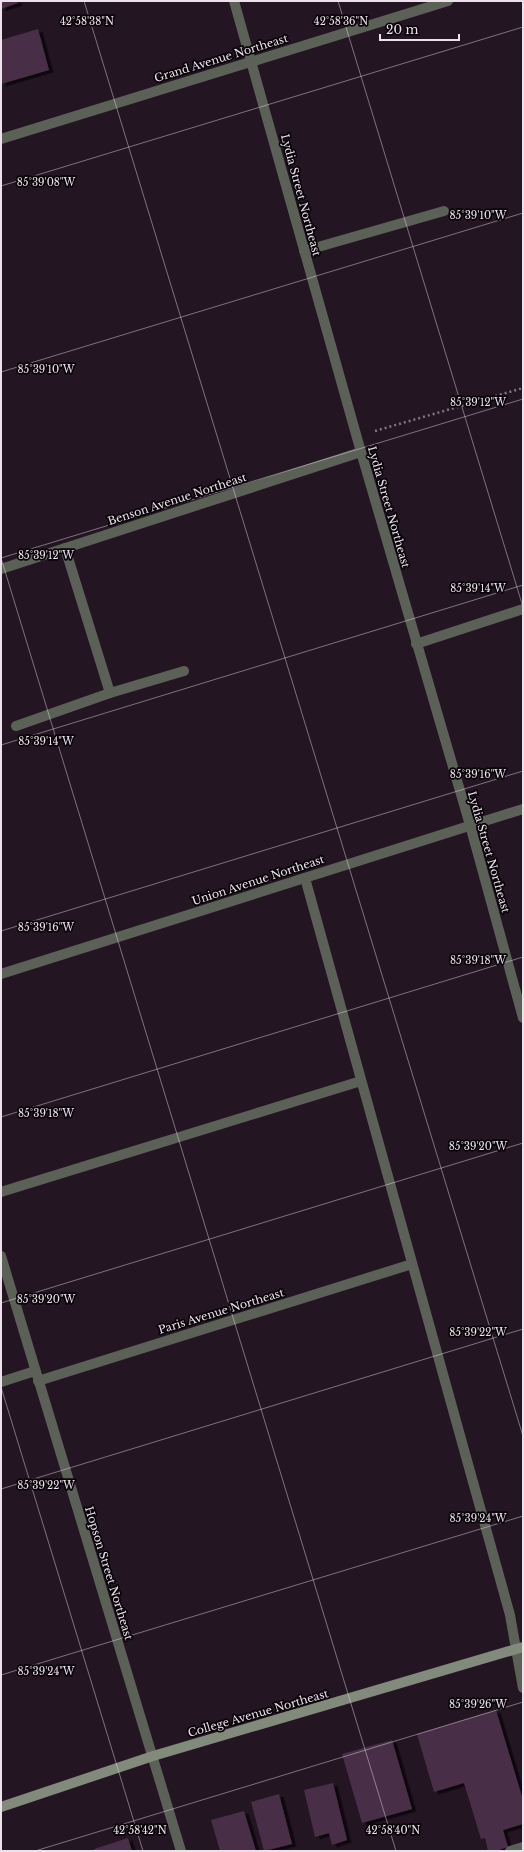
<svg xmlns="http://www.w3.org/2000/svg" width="524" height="1852" font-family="'Libre Baskerville',serif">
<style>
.building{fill:#482e47;filter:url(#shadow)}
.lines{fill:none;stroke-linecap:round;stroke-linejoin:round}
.path{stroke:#837582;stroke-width:2.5;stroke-dasharray:2 3;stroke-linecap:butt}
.service{stroke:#5c6158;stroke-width:10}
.minor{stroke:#5c6158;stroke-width:10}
.secondary{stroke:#818a7b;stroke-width:10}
.ticks{fill:none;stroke:#ede2ec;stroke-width:1;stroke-opacity:0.45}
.labels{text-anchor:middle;stroke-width:3.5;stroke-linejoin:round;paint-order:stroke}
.street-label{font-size:11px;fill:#ede2ec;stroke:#090409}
.ticks-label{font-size:10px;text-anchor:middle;fill:#ede2ec;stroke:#090409;stroke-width:3.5;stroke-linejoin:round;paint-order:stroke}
</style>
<defs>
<filter id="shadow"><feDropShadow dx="4.5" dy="2.5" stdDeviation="0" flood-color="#0009"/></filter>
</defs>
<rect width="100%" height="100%" fill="#241523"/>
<g class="building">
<polygon points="1,1 17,1 18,3 1,9"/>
<polygon points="38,29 49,70 1,84 1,40"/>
<polygon points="496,1710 523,1800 523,1824 503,1830 508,1847 496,1851 488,1851 485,1838 481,1839 464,1783 434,1792 417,1734"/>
<polygon points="392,1740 412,1809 362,1823 342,1754"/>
<polygon points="333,1783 347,1840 332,1845 329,1833 315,1837 304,1790"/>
<polygon points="279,1794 292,1844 264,1851 251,1802"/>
<polygon points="244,1811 256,1851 220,1851 211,1820"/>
<polygon points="128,1838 132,1851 95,1851 94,1849"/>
</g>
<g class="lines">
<polyline class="path" points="375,431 523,388"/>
<g class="service">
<polyline points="304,251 444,211"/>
<polyline points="65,548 110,693"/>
<polyline points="416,644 523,609"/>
<polyline points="16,726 110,693 184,671"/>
<polyline points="305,878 510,1615 516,1649"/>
<polyline points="1,1192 361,1081"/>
<polyline points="1,1382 35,1371"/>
<polyline points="510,1851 523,1847"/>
</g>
<g class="minor">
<polyline points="234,1 361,452 470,825 523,1018"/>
<polyline points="1,139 448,1"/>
<polyline points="1,569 361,452"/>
<polyline points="1,974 523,809"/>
<polyline points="1,1256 181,1851"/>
<polyline points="38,1381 412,1264"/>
<polyline points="516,1649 523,1688"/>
</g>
<polyline class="secondary" points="1,1807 153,1756 523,1647"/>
</g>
<path class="ticks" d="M 84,1 L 523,1436M 338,1 L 523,607M 1,186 L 523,27M 1,372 L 523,213M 1,558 L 523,399M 1,558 L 396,1851M 1,745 L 523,585M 1,931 L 523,771M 1,1117 L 523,957M 1,1303 L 523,1143M 1,1387 L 143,1851M 1,1489 L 523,1329M 1,1675 L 523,1516M 35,1851 L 523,1702"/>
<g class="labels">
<g class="street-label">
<text transform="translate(221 58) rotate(-17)" y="4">Grand Avenue Northeast</text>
<text transform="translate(301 195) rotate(75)" y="4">Lydia Street Northeast</text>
<text transform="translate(177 499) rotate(-18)" y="4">Benson Avenue Northeast</text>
<text transform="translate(389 507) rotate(74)" y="4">Lydia Street Northeast</text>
<text transform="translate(489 852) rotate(74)" y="4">Lydia Street Northeast</text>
<text transform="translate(258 880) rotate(-18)" y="4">Union Avenue Northeast</text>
<text transform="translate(221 1311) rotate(-17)" y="4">Paris Avenue Northeast</text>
<text transform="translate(109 1573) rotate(73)" y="4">Hopson Street Northeast</text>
<text transform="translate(258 1713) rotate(-16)" y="4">College Avenue Northeast</text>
</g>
</g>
<g class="ticks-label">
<text x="87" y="25">42°58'38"N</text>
<text x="341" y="25">42°58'36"N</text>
<text x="46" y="186">85°39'08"W</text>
<text x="478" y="219">85°39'10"W</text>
<text x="46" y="373">85°39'10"W</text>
<text x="478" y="406">85°39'12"W</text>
<text x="46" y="559">85°39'12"W</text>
<text x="478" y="592">85°39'14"W</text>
<text x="46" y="745">85°39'14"W</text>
<text x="478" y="778">85°39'16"W</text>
<text x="46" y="931">85°39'16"W</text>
<text x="478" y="964">85°39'18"W</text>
<text x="46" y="1117">85°39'18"W</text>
<text x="478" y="1150">85°39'20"W</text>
<text x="46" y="1303">85°39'20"W</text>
<text x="478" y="1336">85°39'22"W</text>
<text x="46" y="1489">85°39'22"W</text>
<text x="478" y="1522">85°39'24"W</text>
<text x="46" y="1675">85°39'24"W</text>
<text x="478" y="1708">85°39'26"W</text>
<text x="140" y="1834">42°58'42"N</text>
<text x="393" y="1834">42°58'40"N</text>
</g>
<rect width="524" height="1852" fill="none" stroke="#ede2ec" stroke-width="4"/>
<path d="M380 34v6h79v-6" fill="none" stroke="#ede2ec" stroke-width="2"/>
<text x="386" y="34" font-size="12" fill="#ede2ec" stroke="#090409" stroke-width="3" paint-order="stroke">20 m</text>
</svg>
